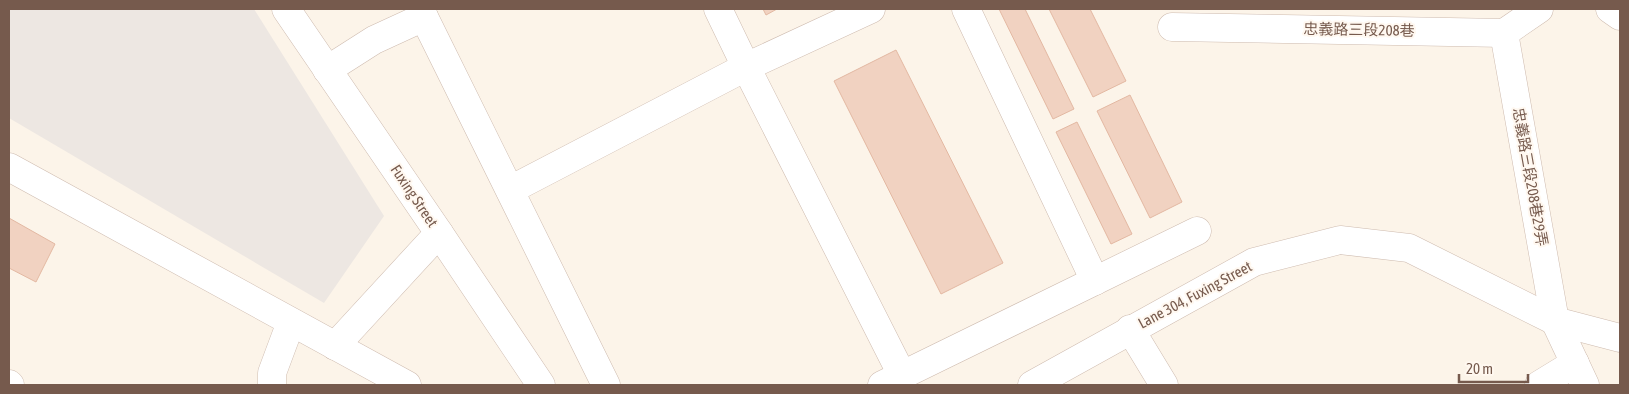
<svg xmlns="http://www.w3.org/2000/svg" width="1629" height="394" font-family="'Asap Condensed','Noto Sans TC',sans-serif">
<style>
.industrial{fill:#ede7e2}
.building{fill:#f1d2c1;stroke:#e3b8a2}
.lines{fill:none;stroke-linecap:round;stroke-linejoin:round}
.minor-casing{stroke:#cebbaf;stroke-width:29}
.minor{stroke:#fff;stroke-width:28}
.labels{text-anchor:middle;stroke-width:4;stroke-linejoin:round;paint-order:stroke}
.street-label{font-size:15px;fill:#765a4d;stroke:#fff8f0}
</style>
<rect width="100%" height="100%" fill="#fcf4e9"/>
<polygon class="industrial" points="9,9 254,9 384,216 324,303 9,118"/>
<g class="building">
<polygon points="763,9 777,9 766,15"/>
<polygon points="999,9 1025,9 1074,109 1053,119"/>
<polygon points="1049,9 1090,9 1126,81 1093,97"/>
<polygon points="896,50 1003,263 941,294 834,81"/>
<polygon points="1130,95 1182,202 1150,218 1097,111"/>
<polygon points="1077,122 1132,234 1111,244 1056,132"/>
<polygon points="9,218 55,244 36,282 9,268"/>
</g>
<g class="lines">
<g class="minor-casing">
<g id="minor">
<polyline points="286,9 439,233 541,385"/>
<polyline points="420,9 606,385"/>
<polyline points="718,9 746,67 902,375"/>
<polyline points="966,9 1095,281"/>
<polyline points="1610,9 1620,16"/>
<polyline points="1172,27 1504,33 1539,9"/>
<polyline points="1504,33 1555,321 1585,385"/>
<polyline points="327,70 374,40 424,17"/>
<polyline points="9,167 407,385"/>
<polyline points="510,190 746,67 871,9"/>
<polyline points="1130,329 1164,385"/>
<polyline points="335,346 439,233"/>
<polyline points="9,384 10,385"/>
<polyline points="272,385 272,373 291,322"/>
<polyline points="882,385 1197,231"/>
<polyline points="1032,385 1254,262 1340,240 1409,248 1555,321 1620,338"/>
<polyline points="1539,385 1575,363"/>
</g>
</g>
<use href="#minor" class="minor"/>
</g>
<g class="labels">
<g class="street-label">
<text transform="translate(1359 30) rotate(1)" y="5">忠義路三段208巷</text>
<text transform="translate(1530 177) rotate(80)" y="5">忠義路三段208巷29弄</text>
<text transform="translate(414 196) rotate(56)" y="5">Fuxing Street</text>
<text transform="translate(1195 295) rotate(-28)" y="5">Lane 304, Fuxing Street</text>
</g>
</g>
<rect width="1629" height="394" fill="none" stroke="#765a4d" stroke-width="20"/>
<path d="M1459 374v8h69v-8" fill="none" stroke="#765a4d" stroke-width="2.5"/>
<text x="1466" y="374" font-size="15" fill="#765a4d" stroke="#fff8f0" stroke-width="4" paint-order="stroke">20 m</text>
</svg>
